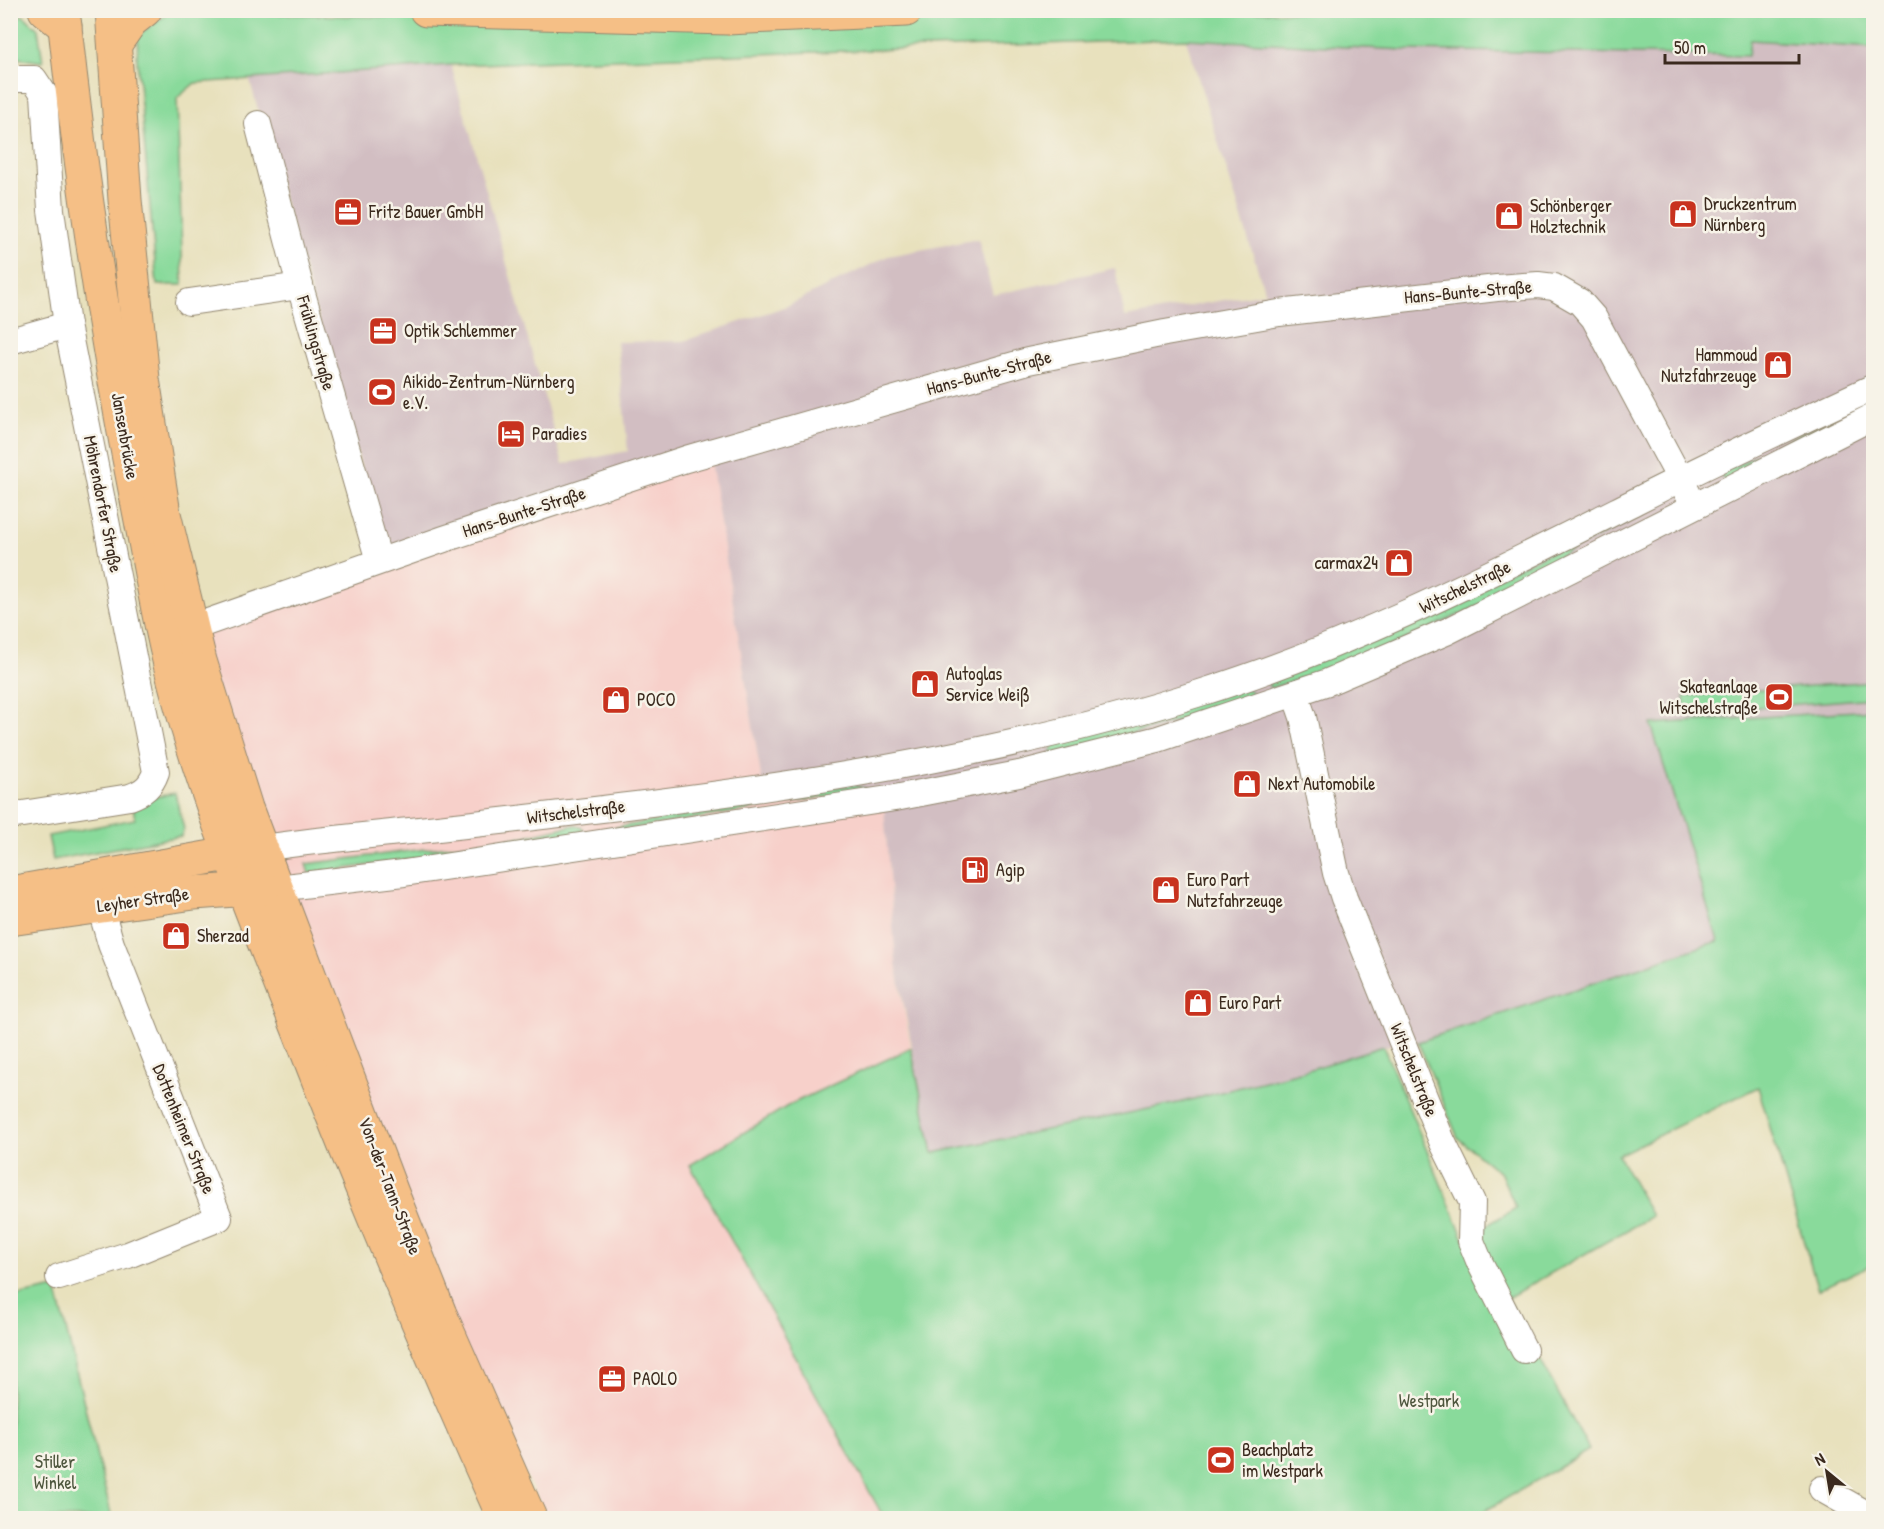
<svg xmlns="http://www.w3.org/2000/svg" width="1884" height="1529" font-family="'Patrick Hand',sans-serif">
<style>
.built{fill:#f7d0ca}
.industrial{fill:#d2bec2}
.green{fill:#89da9b;stroke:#62825c;stroke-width:1.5}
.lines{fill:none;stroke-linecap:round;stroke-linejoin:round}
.minor-casing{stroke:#92866e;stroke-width:28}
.major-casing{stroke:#92866e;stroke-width:35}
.highway-casing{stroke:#92866e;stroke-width:35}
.minor{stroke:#fff;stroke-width:26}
.major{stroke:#f5bf86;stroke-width:33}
.highway{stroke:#f5bf86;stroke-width:33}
.labels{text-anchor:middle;stroke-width:5;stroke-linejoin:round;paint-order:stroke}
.poi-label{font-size:18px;fill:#3b2a1e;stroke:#f7f3e8;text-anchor:start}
.street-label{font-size:18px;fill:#3b2a1e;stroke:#f7f3e8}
.park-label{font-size:18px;fill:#4e563d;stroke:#f7f3e8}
</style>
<rect width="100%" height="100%" fill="#f7f3e8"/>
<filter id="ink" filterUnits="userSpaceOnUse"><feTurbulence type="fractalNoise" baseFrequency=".0167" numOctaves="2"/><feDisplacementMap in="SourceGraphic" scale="12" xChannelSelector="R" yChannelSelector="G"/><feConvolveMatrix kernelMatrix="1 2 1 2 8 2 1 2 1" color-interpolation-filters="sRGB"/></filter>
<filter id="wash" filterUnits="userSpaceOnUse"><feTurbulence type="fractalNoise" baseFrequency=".008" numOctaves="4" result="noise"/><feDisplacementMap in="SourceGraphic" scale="24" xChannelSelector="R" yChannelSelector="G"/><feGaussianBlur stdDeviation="1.35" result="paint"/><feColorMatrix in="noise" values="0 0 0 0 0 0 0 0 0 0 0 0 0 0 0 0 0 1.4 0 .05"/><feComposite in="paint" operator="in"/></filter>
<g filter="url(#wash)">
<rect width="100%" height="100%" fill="#e8e1bd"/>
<polygon class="built" points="710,460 762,782 884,809 896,963 911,1048 791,1104 690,1165 884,1518 548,1518 393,1219 185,630"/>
<polygon class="industrial" points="1186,39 1405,50 1748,56 1749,40 1873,48 1873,710 1651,724 1718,941 1418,1042 1383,1046 1308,1070 1178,1103 932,1153 896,963 884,809 762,782 710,461 385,549 249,78 451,65 563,464 628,451 617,342 684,341 787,306 888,256 978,239 993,295 1115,268 1125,317 1265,293"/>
<g class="green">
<polygon points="1077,10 1383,13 1874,11 1873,48 1750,40 1748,56 1405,50 1186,39 451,65 195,83 177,98 183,285 157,285 137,60 138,35 169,13 178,11 626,24 759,24"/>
<polygon points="11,14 24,16 38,29 43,62 11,57"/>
<polygon points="1850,409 1855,412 1727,481 1722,478 1721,473"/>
<polygon points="1640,511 1643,514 1552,560 1505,594 1362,659 1270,688 1268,683"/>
<polygon points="1873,681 1873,698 1685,713 1684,696"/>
<polygon points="1246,688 1252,692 1254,700 1052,755 1053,745"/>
<polygon points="1873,710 1873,1264 1818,1290 1758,1087 1618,1155 1652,1216 1507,1298 1589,1450 1473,1518 884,1518 690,1165 791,1104 911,1048 933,1153 1178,1103 1308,1070 1383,1046 1464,1239 1516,1208 1501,1174 1458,1138 1418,1042 1718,941 1651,724"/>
<polygon points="853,785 869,790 607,833 606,829 697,813 716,804"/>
<polygon points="175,793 184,829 181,836 53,860 48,836 135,819 133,807 141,800"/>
<polygon points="574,825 581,827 586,834 309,874 306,864 522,837"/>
<polygon points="56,1288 112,1518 11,1518 11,1297"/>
</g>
</g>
<g filter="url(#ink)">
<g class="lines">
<g class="minor-casing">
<g id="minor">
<path d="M 10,79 L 34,79 L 44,94 L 51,210 L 67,325 L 156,772 C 151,786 144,792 130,797 L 10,816"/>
<polyline points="258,124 300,286 379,561"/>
<polyline points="189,302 300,286"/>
<polyline points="10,341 67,325"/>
<polyline points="191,628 444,539 686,459 1028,361 1165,333 1279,313 1497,288 1538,285 1554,287 1580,302 1594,318 1688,494"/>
<polyline points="1295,694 1303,717 1336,873 1344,898 1442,1141 1472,1202 1471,1241 1480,1263 1524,1350"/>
<path d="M 262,848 C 329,838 397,833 465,825 C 711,797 963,768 1200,693 C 1353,645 1493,573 1636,501 C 1714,461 1794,424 1874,387"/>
<polyline points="277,888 404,873 895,798 1019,774 1158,739 1328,682 1448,631 1874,416"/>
<polyline points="59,1277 128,1255 219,1218 111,944 100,906 98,887"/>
<polyline points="1822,1489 1861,1511 1866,1518"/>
</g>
</g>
<g class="major-casing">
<g id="major">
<path d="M 63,10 C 81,176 105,341 138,505 C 150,565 159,625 175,684 C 205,797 249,905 292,1013 C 358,1183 429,1352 504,1518"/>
<polyline points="112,10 125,200 143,379 164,514 200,661 246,808 392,1193 440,1314 530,1518"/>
<polyline points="10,893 251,850"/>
<polyline points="10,919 194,893 263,888"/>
</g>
</g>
<g class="highway-casing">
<g id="highway">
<polyline points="45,10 65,26"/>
<polyline points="426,10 727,18 906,10"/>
<polyline points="115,44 131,21 145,10"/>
</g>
</g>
<use href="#minor" class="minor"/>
<use href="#major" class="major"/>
<use href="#highway" class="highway"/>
</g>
</g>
<defs>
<g id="office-square" transform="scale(1.5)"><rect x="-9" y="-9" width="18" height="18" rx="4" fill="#c8321e" stroke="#f7f3e8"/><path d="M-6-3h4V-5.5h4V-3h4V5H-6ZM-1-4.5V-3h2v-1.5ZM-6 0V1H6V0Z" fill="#fff"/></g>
<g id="shop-square" transform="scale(1.5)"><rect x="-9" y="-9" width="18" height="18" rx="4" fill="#c8321e" stroke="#f7f3e8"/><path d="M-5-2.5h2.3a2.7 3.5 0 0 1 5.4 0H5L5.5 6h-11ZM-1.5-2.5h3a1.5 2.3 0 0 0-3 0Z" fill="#fff"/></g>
<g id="stadium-square" transform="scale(1.5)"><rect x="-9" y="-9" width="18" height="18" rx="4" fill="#c8321e" stroke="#f7f3e8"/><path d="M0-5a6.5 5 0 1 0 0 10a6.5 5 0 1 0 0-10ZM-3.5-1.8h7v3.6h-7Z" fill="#fff"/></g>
<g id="hotel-square" transform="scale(1.5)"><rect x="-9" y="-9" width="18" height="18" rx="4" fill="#c8321e" stroke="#f7f3e8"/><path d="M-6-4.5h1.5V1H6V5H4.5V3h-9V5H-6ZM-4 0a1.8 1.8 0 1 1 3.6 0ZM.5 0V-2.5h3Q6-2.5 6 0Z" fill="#fff"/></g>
<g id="fuel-square" transform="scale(1.5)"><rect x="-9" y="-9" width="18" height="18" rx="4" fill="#c8321e" stroke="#f7f3e8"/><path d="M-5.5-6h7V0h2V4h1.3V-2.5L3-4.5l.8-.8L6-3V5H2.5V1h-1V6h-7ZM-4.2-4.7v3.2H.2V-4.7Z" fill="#fff"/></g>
</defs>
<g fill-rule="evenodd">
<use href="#office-square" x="348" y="212"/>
<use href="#shop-square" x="1683" y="214"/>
<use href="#shop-square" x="1509" y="216"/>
<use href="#office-square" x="383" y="331"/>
<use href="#shop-square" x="1778" y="365"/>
<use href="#stadium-square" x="382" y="392"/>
<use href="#hotel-square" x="511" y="434"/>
<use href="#shop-square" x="1399" y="563"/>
<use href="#shop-square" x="925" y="684"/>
<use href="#stadium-square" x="1779" y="697"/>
<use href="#shop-square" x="616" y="700"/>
<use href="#shop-square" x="1247" y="784"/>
<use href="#fuel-square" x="975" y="870"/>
<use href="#shop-square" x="1166" y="890"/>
<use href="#shop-square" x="176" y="936"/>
<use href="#shop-square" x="1198" y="1003"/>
<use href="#office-square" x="612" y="1379"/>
<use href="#stadium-square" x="1221" y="1460"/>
</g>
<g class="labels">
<g class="poi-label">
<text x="1704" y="210">Druckzentrum<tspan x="1704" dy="21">Nürnberg</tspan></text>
<text x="1530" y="212">Schönberger<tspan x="1530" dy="21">Holztechnik</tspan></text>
<text x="369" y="218">Fritz Bauer GmbH</text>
<text x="404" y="337">Optik Schlemmer</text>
<text x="1757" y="361" text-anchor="end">Hammoud<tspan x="1757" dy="21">Nutzfahrzeuge</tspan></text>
<text x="403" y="388">Aikido-Zentrum-Nürnberg<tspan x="403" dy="21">e.V.</tspan></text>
<text x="532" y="440">Paradies</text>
<text x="1378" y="569" text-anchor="end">carmax24</text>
<text x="946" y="680">Autoglas<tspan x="946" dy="21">Service Weiß</tspan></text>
<text x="1758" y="693" text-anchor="end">Skateanlage<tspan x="1758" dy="21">Witschelstraße</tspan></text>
<text x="637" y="706">POCO</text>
<text x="1268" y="790">Next Automobile</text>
<text x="996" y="876">Agip</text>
<text x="1187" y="886">Euro Part<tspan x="1187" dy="21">Nutzfahrzeuge</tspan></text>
<text x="197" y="942">Sherzad</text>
<text x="1219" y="1009">Euro Part</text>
<text x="633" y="1385">PAOLO</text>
<text x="1242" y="1456">Beachplatz<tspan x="1242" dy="21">im Westpark</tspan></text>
</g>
<g class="street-label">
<text transform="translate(1468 292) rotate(-5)" y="6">Hans-Bunte-Straße</text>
<text transform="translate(316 343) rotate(74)" y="6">Frühlingstraße</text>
<text transform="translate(989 373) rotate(-15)" y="6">Hans-Bunte-Straße</text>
<text transform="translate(125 436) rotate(80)" y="6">Jansenbrücke</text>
<text transform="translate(103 504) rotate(79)" y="6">Möhrendorfer Straße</text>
<text transform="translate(524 512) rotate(-18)" y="6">Hans-Bunte-Straße</text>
<text transform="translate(1465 587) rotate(-26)" y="6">Witschelstraße</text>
<text transform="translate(576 812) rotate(-7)" y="6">Witschelstraße</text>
<text transform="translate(143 900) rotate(-8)" y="6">Leyher Straße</text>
<text transform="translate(1414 1070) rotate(68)" y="6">Witschelstraße</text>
<text transform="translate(184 1129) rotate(68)" y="6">Dottenheimer Straße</text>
<text transform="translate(390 1186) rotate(69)" y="6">Von-der-Tann-Straße</text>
</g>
<g class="park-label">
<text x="1429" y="1407">Westpark</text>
<text x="55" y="1468">Stiller<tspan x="55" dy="21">Winkel</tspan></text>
</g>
</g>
<rect width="1884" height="1529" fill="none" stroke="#f7f3e8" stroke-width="36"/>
<g transform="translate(1827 1472) rotate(330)" stroke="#f7f3e8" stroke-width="4.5" paint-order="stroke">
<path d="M0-4.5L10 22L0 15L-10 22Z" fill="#3b2a1e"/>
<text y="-9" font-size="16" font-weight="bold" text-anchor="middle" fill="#3b2a1e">N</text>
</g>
<path d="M1665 54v9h134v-9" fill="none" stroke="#3b2a1e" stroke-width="3"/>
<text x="1674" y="54" font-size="18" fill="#3b2a1e" stroke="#f7f3e8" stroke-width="4.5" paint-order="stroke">50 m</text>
</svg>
